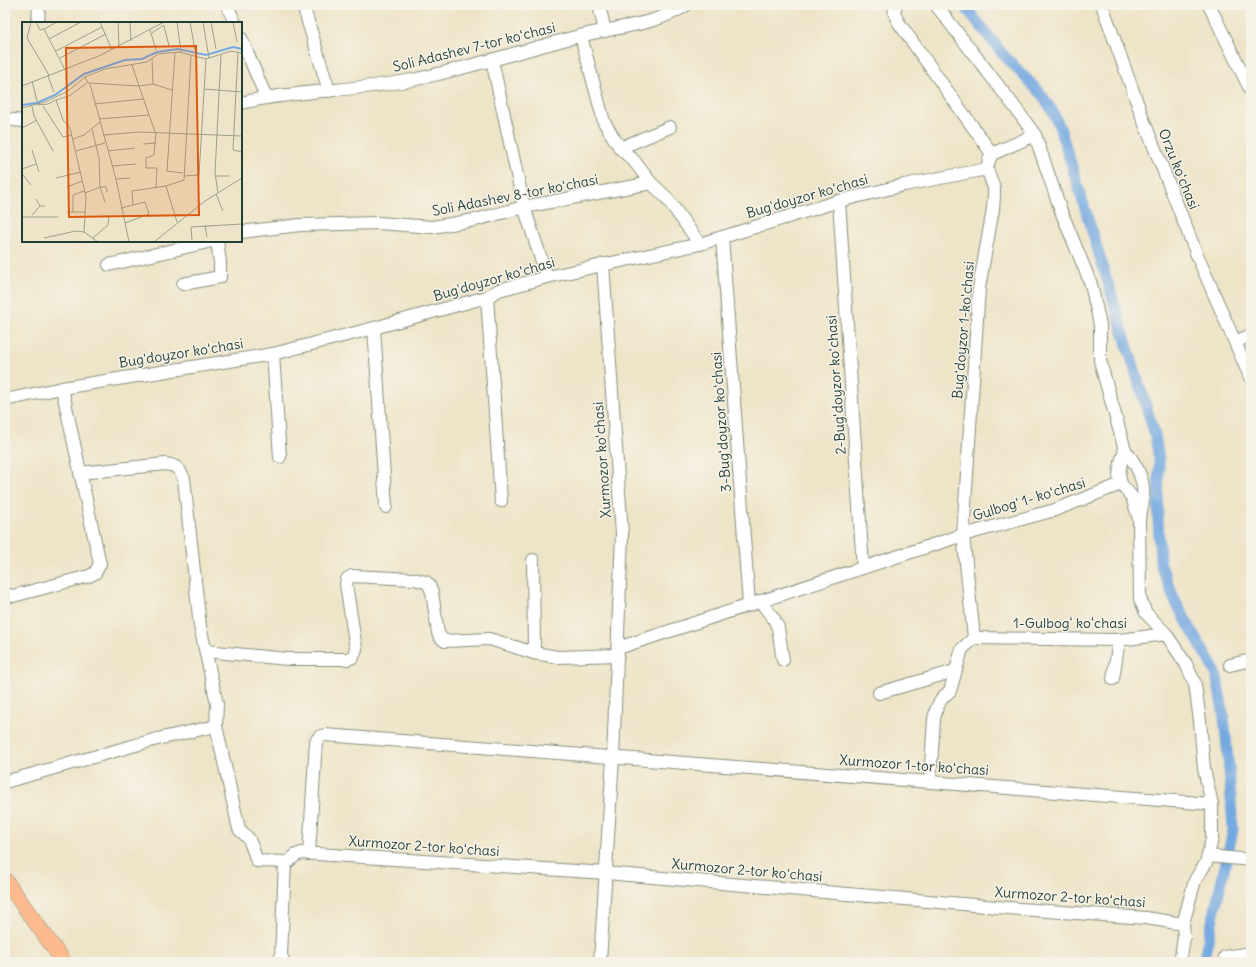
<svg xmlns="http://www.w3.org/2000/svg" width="1256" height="967" font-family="Delius,sans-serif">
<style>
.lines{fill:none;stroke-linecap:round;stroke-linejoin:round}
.canal{stroke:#73a8e0;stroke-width:11}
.minor-casing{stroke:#86907e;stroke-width:14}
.major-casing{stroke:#86907e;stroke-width:16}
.minor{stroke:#fff;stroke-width:12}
.major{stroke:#fcba8e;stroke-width:15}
.labels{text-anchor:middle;stroke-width:3;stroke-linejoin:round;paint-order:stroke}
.street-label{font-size:14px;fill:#1f3d34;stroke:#f7f3e8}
.inset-river{fill:none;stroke:#73a8e0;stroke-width:2}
.inset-road{fill:none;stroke:#9ba18c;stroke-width:1}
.view{fill:#de580e;fill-opacity:0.15;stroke:#de580e;stroke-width:2}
.inset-edge{fill:none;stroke:#1f3d34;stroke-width:2}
</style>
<rect width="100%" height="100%" fill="#f7f3e8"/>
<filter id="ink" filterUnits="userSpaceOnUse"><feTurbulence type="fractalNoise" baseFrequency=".025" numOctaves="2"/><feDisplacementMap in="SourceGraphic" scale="8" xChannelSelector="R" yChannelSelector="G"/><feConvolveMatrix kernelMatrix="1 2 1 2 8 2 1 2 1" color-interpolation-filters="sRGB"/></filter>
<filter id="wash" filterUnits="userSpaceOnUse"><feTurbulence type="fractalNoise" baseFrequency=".012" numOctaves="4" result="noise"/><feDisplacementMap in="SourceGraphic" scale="16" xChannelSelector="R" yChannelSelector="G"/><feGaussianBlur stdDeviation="0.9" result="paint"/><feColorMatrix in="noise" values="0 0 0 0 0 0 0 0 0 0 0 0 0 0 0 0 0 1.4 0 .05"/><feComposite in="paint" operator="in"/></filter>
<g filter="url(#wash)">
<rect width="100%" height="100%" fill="#eee4c7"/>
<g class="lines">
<polyline class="canal" points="964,5 1002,53 1042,95 1053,112 1060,128 1155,435 1159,460 1158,520 1160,563 1175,601 1216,673 1224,717 1229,769 1233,830 1203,962"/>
</g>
</g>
<g filter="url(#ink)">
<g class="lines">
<g class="minor-casing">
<g id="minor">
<polyline points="227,5 235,23"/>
<polyline points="303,5 329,91"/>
<polyline points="599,5 605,31"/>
<path d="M 896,5 C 893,13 895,16 899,23 L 992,154"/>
<polyline points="936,5 1014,106 1035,135 1061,211 1091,284 1100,325 1100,360 1103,372 1125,450 1121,462 1119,476 1121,484 1132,497 1139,519 1140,599 1146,613 1166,634 1186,664 1195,684 1200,721 1204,769 1212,804 1212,839 1206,863 1195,880 1183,924 1184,938 1180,962"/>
<polyline points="1102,5 1143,119 1197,255 1251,379"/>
<polyline points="1209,5 1251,91"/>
<polyline points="38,23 39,5"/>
<polyline points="581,36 604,122 620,148 634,161 651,183 666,197 700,244"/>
<polyline points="241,38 266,97"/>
<polyline points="492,60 524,207 547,277"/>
<path d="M 241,103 C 297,90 356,91 412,80 C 469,68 524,50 579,36 C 615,27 655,26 686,5"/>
<polyline points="5,119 23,121"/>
<polyline points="620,148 670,127"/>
<polyline points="839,201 863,568"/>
<polyline points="241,232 300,225 378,223 432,227 475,220 524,207 651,183"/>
<polyline points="722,237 749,605"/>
<polyline points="109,265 212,241"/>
<polyline points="183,284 220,277 220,262 217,241"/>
<polyline points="487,297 501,501"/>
<polyline points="374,328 386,507"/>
<polyline points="1235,342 1251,335"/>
<polyline points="273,354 280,457"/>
<polyline points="5,400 62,388 273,354 374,328 487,297 499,290 547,277 700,244 839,201 904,185 987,169"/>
<path d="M 1125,450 C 1143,472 1148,491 1139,518"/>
<polyline points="533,560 534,653"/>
<polyline points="5,594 13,596 89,576 95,573 100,564 62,388"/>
<polyline points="760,601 774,619 778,628 783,660"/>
<polyline points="974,638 1119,640 1166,634"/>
<polyline points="618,648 963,535 979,288 993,209 994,196 994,188 987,169 989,160 992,154 1035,135"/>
<polyline points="206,651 287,659 347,659 353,657 356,649 346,584 347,579 352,576 414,579 426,582 429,585 432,592 438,633 440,637 445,641 489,639 496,641 534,653 558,657 618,655"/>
<polyline points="1230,665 1251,660"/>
<polyline points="1113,679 1119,640"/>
<polyline points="879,693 955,671"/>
<polyline points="216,726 239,829 249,839 257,861 288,862 296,855 302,853 606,873 1020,909 1146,918 1183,924"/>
<polyline points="930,781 934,719 937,707 943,697 950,691 962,649 974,638 963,535 1055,510 1121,484"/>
<path d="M 5,782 L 157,739 L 216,726 L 217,704 L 200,626 L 184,479 C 180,469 176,465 165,464 L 80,473"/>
<polyline points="309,854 316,741 319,737 325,735 1212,804"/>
<polyline points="1208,856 1251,860"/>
<polyline points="1225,957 1251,953"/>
<polyline points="284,962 281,956 285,862"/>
<polyline points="600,962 613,758 622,534 603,264"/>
</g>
</g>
<g class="major-casing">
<polyline id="major" points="5,880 64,962"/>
</g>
<use href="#minor" class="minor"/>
<use href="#major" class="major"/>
</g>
</g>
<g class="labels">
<g class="street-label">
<text transform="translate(474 47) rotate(-14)" y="5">Soli Adashev 7-tor koʻchasi</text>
<text transform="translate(1179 169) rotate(68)" y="5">Orzu koʻchasi</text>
<text transform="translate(515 195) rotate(-11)" y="5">Soli Adashev 8-tor koʻchasi</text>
<text transform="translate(807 196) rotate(-16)" y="5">Bug'doyzor koʻchasi</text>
<text transform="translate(494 279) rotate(-16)" y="5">Bug'doyzor koʻchasi</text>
<text transform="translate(963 330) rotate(-85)" y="5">Bugʻdoyzor 1-koʻchasi</text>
<text transform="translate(181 353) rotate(-9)" y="5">Bug'doyzor koʻchasi</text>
<text transform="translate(836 385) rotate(-94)" y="5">2-Bugʻdoyzor koʻchasi</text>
<text transform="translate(721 422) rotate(-94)" y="5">3-Bugʻdoyzor koʻchasi</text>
<text transform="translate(602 460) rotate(-94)" y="5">Xurmozor koʻchasi</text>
<text transform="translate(1029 499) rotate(-17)" y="5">Gulbogʻ 1- koʻchasi</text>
<text x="1070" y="628">1-Gulbogʻ koʻchasi</text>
<text transform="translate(914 765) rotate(4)" y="5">Xurmozor 1-tor koʻchasi</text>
<text transform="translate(424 846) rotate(4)" y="5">Xurmozor 2-tor koʻchasi</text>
<text transform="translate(747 870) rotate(5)" y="5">Xurmozor 2-tor koʻchasi</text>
<text transform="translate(1070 897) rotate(4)" y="5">Xurmozor 2-tor koʻchasi</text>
</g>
</g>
<g transform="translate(22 22)">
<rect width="220" height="220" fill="#eee4c7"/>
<path class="inset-river" d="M 0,83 L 15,81 L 33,73 L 62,52 L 103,38 L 120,37 L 135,30 L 156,27 L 184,33 L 211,25 L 220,27"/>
<path class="inset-road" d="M 9,0 L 5,16 L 27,53M 14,0 L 18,8 L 22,7 L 43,48M 78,0 L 90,28M 96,0 L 97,25M 108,0 L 109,19M 155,0 L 159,30M 168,0 L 173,28M 181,0 L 187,36M 189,0 L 194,27M 211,0 L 215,20M 142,4 L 147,24M 22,7 L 35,0M 128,8 L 134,28M 130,11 L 142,3M 27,17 L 59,0M 34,29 L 80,5M 153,30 L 145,149 L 161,151M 216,30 L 211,128 L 220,130M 38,36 L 84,12M 130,37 L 131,62M 110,43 L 117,64 L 131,62 L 150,68M 26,54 L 32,70M 63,55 L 66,61 L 117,64 L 133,110M 10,59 L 16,83 L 26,82 L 34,78 L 41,98 L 48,106 L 64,175 L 62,210 L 76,220M 68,62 L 94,157 L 107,220M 0,64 L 79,33 L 142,0M 182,67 L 220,70M 34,78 L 47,74 L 65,61M 72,82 L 122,77M 10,84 L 12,94 L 31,129M 21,84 L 41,115 L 50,113M 0,86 L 23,80 L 46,69 L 63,55 L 83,47 L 125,40 L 136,32 L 157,30 L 184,37 L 209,29 L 220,31M 77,97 L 127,93M 0,106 L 15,98M 134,110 L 132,133 L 124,136 L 124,146 L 135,146 L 134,166M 81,113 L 117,110 L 220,114M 51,117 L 62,113 L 78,100M 121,122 L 134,121M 10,128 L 17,150M 54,129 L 83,121M 86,129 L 113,126M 90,144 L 114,142M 0,147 L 14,142M 0,152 L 9,163M 162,154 L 177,153 L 184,37M 193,154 L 207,154M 34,156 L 59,150M 94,157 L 108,156M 144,164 L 162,158 L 169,33M 45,165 L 60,159M 63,171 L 78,165 L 77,136 L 70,107M 196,171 L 193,151 L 199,33M 194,172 L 201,189M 14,177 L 18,184 L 23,184M 83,180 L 78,165 L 84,165 L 85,170M 111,183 L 110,169 L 144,164 L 155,200M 99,186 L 123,180 L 127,192 L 103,201M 45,190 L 63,190M 51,190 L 51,173 L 62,169M 10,193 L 18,184M 0,195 L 36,195M 183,203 L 185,215M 22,216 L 54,209 L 62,210M 71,216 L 86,203 L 87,195 L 81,194M 170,218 L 169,205 L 220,202M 132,220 L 183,179 L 220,156"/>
<path class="view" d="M 174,24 L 177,193 L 47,195 L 44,26 Z"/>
<rect width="220" height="220" class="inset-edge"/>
</g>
<rect width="1256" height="967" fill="none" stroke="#f7f3e8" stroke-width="20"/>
</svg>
